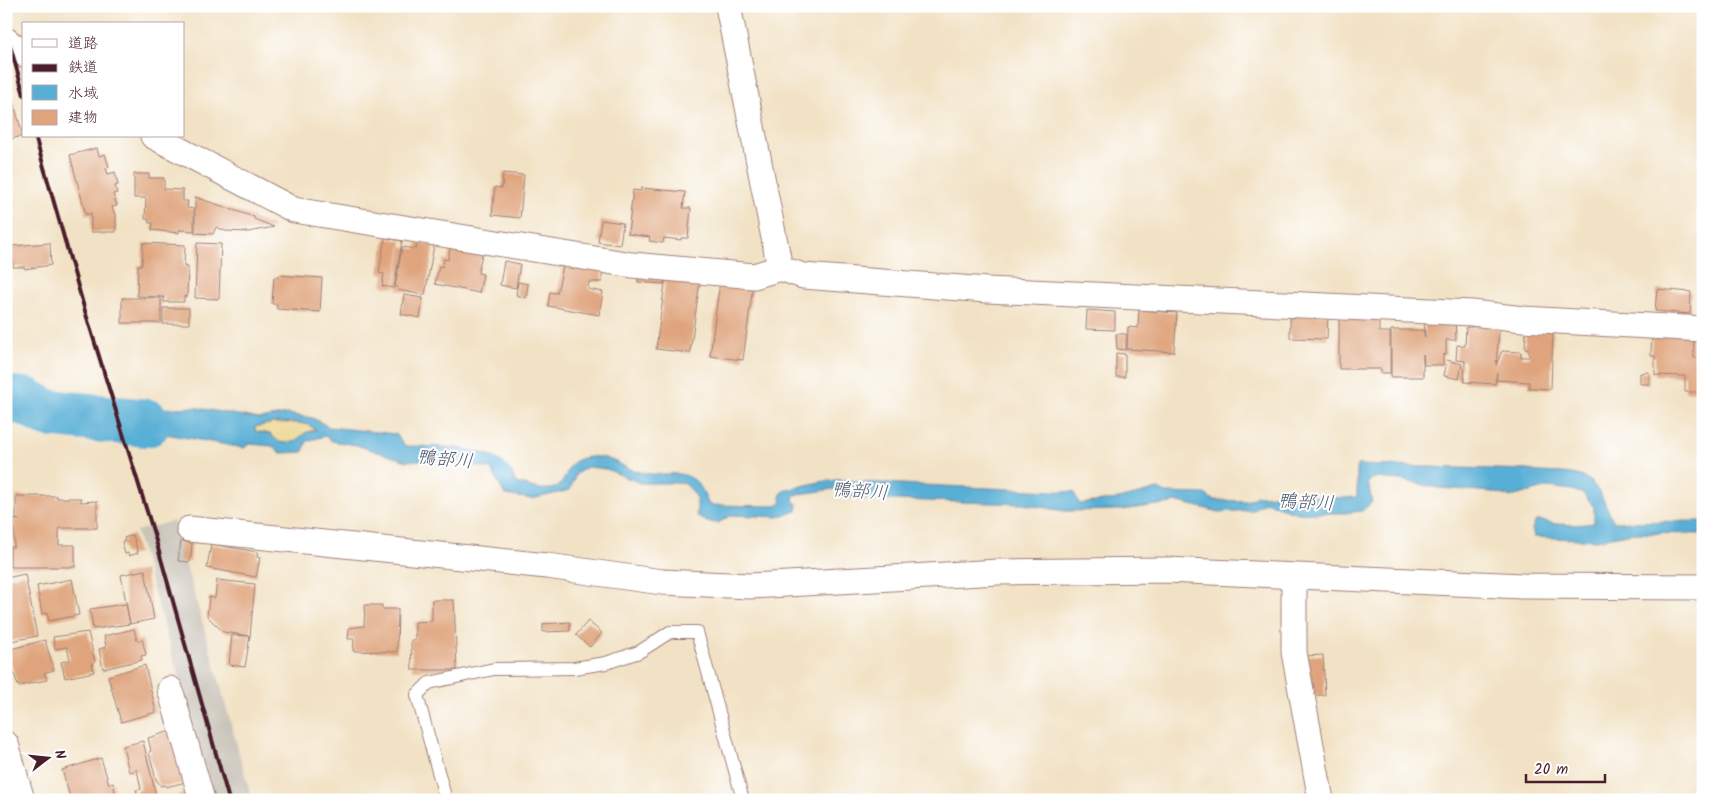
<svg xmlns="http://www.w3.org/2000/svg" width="1709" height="806" font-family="Kalam,'Klee One',sans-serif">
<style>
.industrial{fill:#c9c3b8}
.sand{fill:#eeda9e;stroke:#9c7c64}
.water{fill:#58afd5;stroke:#516780;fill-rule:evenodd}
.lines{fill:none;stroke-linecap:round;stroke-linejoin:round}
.river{stroke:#58afd5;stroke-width:48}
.building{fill:#dfa47d}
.lane-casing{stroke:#9e8078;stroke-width:14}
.street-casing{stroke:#9e8078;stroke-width:27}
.lane{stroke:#fff;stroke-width:12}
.street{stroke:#fff;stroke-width:25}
.rail{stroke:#4a1f2b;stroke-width:4}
.labels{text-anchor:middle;stroke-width:4;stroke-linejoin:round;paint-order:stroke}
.water-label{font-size:19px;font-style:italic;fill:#50596f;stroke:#fff}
</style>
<rect width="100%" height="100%" fill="#fff"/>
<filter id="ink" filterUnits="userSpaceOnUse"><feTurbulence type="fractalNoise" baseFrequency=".02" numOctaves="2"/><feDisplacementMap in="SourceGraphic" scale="10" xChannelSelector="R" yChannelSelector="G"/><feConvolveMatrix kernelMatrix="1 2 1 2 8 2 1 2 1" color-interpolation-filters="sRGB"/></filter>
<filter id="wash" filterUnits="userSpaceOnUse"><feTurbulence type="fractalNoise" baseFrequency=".0096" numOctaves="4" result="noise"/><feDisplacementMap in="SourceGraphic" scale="20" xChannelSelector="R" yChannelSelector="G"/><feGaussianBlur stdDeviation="1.12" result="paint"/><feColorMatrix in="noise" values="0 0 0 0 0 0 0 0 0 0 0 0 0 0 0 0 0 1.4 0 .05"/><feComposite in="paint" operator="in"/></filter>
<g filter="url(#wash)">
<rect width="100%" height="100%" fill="#f2e2c5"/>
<polygon class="industrial" points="173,521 217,673 252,800 215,800 136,531"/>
<path class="sand" d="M 274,423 C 286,423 306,421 316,429 L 305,433 L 296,441 L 286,443 L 279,442 L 270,434 L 255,431 L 255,427 Z"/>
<path class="water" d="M 193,407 L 260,419 L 287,414 L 313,418 L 329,427 L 396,434 L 405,446 C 434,447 489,444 509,469 C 512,473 514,479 516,483 C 524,484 534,489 542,489 C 573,492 559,463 583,458 C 612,452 619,469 644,473 C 660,477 678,469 693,479 C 702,485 705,497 709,505 L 774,506 L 782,503 L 780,496 L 783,491 C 807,485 833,476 858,482 L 1074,492 L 1079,504 L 1119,499 L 1158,489 L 1166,493 L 1205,494 L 1213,500 L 1247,501 L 1257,496 L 1274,495 L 1343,498 L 1357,497 L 1357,465 L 1529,470 C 1546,475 1575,469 1590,481 C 1601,491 1607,509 1614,522 L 1703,521 L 1703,534 L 1632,533 L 1597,540 L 1534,537 L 1532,529 L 1536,521 C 1545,520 1549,523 1557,524 C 1569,525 1582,525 1594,523 L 1594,507 L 1583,494 L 1572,490 L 1549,487 L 1511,497 L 1493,492 L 1438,488 L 1400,480 L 1373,478 L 1368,482 L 1372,502 L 1362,511 L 1344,513 L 1298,513 L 1265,502 L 1252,510 L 1219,512 L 1179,502 L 1122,510 L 1065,511 L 1023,504 L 866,499 L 841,496 L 834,489 L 794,495 L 793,500 L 798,505 L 797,511 L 778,517 L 732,515 L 718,523 L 707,522 L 696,515 C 699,500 696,493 684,483 L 640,483 L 606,469 L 587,467 L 576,474 L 570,490 L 532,499 L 505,495 L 491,469 L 442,459 L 407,461 L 356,445 L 332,441 L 325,436 L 307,441 L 303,452 L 281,453 L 272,446 L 249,444 L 244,448 L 160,433 L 82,424 L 80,410 L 102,412 ZM 273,423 C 286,423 306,420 316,430 L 305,433 L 296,441 L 286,443 L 279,442 L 270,434 L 255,431 L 255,427 Z"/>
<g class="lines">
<polyline class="river" points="6,400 25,401 47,413 147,423"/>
</g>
<g id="blocks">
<g class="building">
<polygon points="13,100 23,136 6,140 6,102"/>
<polygon points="97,148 99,156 105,154 109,167 106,168 108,174 115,172 118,185 115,186 117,193 113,194 117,206 112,207 114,213 116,214 116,232 91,232 91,213 86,215 70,155"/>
<polygon points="503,173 524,175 520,218 492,215 495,187 502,188"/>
<polygon points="134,174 149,174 149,178 164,178 164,189 183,190 183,201 188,201 187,208 194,209 194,231 179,230 179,233 152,230 153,223 149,223 148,219 145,219 146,198 134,198"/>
<polygon points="641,188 685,192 683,208 691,208 688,238 681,238 681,240 664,238 663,243 649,241 650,237 628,234 633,190 641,191"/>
<polygon points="195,197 254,217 254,219 274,227 248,232 225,231 216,227 213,234 195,233"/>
<polygon points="601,220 623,223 620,245 598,242"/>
<polygon points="385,238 402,241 394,288 382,286 384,274 379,273"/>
<polygon points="50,243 51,265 25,269 24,267 13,267 12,246"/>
<polygon points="143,243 185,245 184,267 188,267 187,297 184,296 184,302 164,302 164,297 137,296 138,265 142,265"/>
<polygon points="197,243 221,244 219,299 195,298"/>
<polygon points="417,243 434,245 425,295 397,290 398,287 395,287 402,247 416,249"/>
<polygon points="451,243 483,249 478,273 483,274 479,293 435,284 439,266 442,267 444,259 448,260"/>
<polygon points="504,261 520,264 516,288 500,285"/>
<polygon points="564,262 602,269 602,282 589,282 588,289 603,292 599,315 548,306 550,292 557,293"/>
<polygon points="638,273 665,276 664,284 638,282"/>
<polygon points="279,275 322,278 320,312 277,309 277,304 272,304 274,277 279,278"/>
<polygon points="666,276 700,281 690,353 656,349"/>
<polygon points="720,281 753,285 743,360 710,356"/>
<polygon points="518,282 528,284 526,298 516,295"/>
<polygon points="1657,289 1691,292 1690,314 1655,311"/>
<polygon points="404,295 423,298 420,318 401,314"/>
<rect x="122" y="298" width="39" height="25"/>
<rect x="163" y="308" width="26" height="16"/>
<polygon points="1087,310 1115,312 1115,330 1086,329"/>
<polygon points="1139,310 1177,313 1174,352 1127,349 1128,327 1138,328"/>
<polygon points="1290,315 1328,315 1327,339 1290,338"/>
<polygon points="1339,317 1379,318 1379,332 1390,332 1390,373 1381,373 1381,369 1339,369"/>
<polygon points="1424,318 1455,318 1456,340 1446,340 1446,354 1443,355 1443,365 1424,365 1423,354 1423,377 1391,377 1391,330 1423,330 1425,337"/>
<polygon points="1474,319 1500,321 1496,365 1502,351 1521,352 1521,357 1529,357 1529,350 1525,349 1526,327 1553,329 1551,389 1529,388 1529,382 1496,380 1497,373 1495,384 1464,382 1465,361 1456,360 1457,345 1465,346 1466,327 1473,327"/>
<polygon points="1652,327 1693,328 1694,358 1703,358 1703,392 1685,392 1685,376 1655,375 1655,356 1651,356"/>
<polygon points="1116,334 1126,334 1126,350 1117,349"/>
<polygon points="1116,353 1125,354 1125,377 1116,377"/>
<polygon points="1447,360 1462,364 1459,379 1444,376"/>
<polygon points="1649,372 1649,384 1640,384 1640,373"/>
<polygon points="16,496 57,496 57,498 81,498 81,502 97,501 97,528 59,528 59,545 75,545 75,567 10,567 10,547 14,547 14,520 19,520 16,519"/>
<polygon points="133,535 138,553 129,556 128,553 125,554 122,542 125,541 124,538"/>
<polygon points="181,541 192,543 190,562 178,561"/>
<polygon points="211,544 258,552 257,557 260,558 256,577 207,568"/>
<polygon points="145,570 154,619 130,624 121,575"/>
<polygon points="25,574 37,636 6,642 6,578"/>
<polygon points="72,579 79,615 49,621 47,613 42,614 37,586"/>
<polygon points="217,580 255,584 250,636 223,632 207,616 209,597 215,598"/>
<polygon points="432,600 454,600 457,670 412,670 411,640 415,640 415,622 432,621"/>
<polygon points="126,604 130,624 93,629 90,609"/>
<polygon points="365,605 382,605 382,609 398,609 397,652 353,651 354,639 348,639 349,628 364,626"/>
<polygon points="588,621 602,633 590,647 576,635"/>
<polygon points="570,622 570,631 543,632 543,624"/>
<polygon points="134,629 137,641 142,639 146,655 141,656 142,660 103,669 99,649 106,647 104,636"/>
<polygon points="88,632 95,662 92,663 94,672 65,678 61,662 70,660 67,647 55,649 53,637"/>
<polygon points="232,635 250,636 245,667 229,665"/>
<polygon points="45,640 54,670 44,673 47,680 18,686 7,650"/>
<polygon points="1323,655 1325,695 1306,696 1304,656"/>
<polygon points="145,665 156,712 121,722 108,676"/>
<polygon points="171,731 186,782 166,787 166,785 161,786 156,779 149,752 151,751 148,738"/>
<polygon points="143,741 157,800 139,800 136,790 141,789 137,770 129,772 123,746"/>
<polygon points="101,758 109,784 113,783 117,800 71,800 62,770"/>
<polygon points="190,792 192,800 167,800 167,799"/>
</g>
</g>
</g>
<g filter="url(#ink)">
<use href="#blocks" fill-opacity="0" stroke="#9e8078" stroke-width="1"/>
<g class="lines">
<g class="lane-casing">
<polyline id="lane" points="446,800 417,695 429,683 494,669 574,668 606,663 639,652 670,632 697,632 743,800"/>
</g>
<g class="street-casing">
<g id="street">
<polyline points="728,6 780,268"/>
<polyline points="6,40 24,54"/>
<polyline points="153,136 294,210 632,265 754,276 780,268 803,276 987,290 1472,313 1523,319 1703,329"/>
<polyline points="189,529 547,566 662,582 750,586 998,572 1166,570 1523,586 1703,587"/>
<polyline points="1294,576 1294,652 1321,800"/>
<polyline points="170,689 202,800"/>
<polyline points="6,744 22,800"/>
</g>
</g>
<use href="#lane" class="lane"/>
<use href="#street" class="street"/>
<g class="rail">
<polyline points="6,31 24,95"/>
<polyline points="35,136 85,311 154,534 229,800"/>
</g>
</g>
</g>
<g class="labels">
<g class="water-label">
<text transform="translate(445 458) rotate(5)" y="7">鴨部川</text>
<text transform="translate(860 490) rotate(4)" y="7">鴨部川</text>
<text transform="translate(1306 501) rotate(3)" y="7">鴨部川</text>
</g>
</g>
<rect width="1709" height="806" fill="none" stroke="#fff" stroke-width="25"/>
<rect x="22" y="22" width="162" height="115" fill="#ffffff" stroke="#b7a5aa"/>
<rect x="32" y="39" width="25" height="8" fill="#ffffff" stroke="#b7a5aa"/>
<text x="68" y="48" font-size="15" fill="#4a1f2b">道路</text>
<rect x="32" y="64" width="25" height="8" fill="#4a1f2b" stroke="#b7a5aa"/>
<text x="68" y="72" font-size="15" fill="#4a1f2b">鉄道</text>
<rect x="32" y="85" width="25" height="15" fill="#58afd5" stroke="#b7a5aa"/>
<text x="68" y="98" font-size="15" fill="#4a1f2b">水域</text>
<rect x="32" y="110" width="25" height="15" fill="#dfa47d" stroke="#b7a5aa"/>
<text x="68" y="122" font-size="15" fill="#4a1f2b">建物</text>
<g transform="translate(48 758) rotate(74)" stroke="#ffffff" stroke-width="4" paint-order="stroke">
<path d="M0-4L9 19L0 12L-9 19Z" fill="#4a1f2b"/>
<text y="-8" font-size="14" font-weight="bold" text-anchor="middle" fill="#4a1f2b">N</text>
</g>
<path d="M1526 774v8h79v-8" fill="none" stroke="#4a1f2b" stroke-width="2.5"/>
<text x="1534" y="774" font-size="15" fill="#4a1f2b" stroke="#ffffff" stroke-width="4" paint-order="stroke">20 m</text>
</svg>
